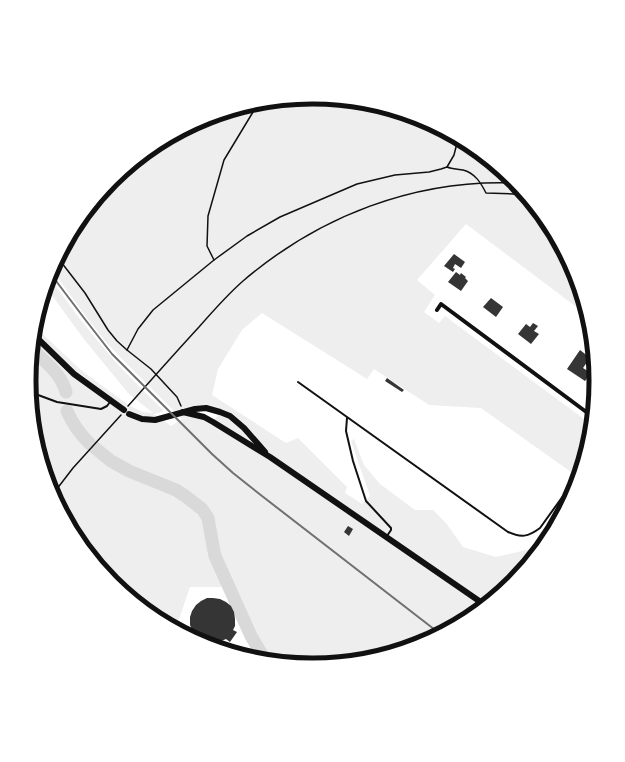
<svg xmlns="http://www.w3.org/2000/svg" width="625" height="762" font-family="Commissioner,sans-serif">
<style>
.green{fill:#eee;fill-rule:evenodd}
.lines{fill:none;stroke-linecap:round;stroke-linejoin:round}
.river{stroke:#d9d9d9;stroke-width:13}
.building{fill:#353535}
.path{stroke:#111;stroke-width:1.5}
.service{stroke:#111;stroke-width:2}
.minor{stroke:#111;stroke-width:4}
.primary{stroke:#111;stroke-width:6}
.rail{stroke:#707070;stroke-width:2}
.rim{fill:none;stroke:#111;stroke-width:5}
</style>
<rect width="100%" height="100%" fill="#fff"/>
<path class="green" d="M 313,98 L 368,103 L 421,119 L 470,145 L 513,181 L 548,224 L 575,273 L 587,315 L 466,224 L 417,280 L 435,295 L 424,312 L 439,323 L 445,316 L 584,419 L 591,430 L 591,437 L 578,477 L 481,408 L 429,405 L 374,369 L 367,379 L 262,313 L 242,330 L 218,369 L 212,395 L 286,443 L 298,438 L 347,487 L 345,493 L 362,504 L 370,496 L 351,441 L 354,439 L 364,465 L 380,484 L 415,510 L 433,510 L 446,523 L 463,547 L 496,557 L 530,549 L 541,532 L 551,534 L 548,539 L 513,582 L 470,617 L 421,643 L 368,659 L 312,664 L 266,660 L 264,658 L 251,636 L 229,587 L 190,587 L 178,622 L 183,628 L 183,632 L 155,617 L 112,581 L 77,538 L 50,489 L 34,436 L 29,381 L 34,326 L 81,370 L 127,404 L 142,412 L 153,413 L 128,393 L 83,338 L 46,287 L 49,277 C 66,300 83,324 102,346 C 121,369 143,390 164,411 L 154,414 L 171,426 L 182,419 L 123,360 L 105,341 L 87,318 L 52,270 L 77,223 L 112,180 L 155,145 L 204,119 L 257,103 ZM 206,408 L 220,412 L 214,421 L 184,412 Z"/>
<g class="lines">
<g class="river">
<path d="M 32,349 C 46,363 61,373 66,392"/>
<path d="M 67,411 C 73,425 80,434 90,444"/>
<polyline points="95,448 111,461 129,471 176,490 185,496 202,509 208,518 213,546 215,556 251,636 264,658 266,660"/>
</g>
</g>
<g class="building">
<polygon points="454,254 465,262 461,268 455,264 453,268 455,269 453,272 444,266"/>
<polygon points="456,272 460,275 461,273 466,277 465,278 468,281 461,291 448,282"/>
<polygon points="491,298 503,307 496,317 483,307"/>
<polygon points="533,323 538,326 534,331 539,334 531,344 518,334 526,324 530,327"/>
<polygon points="580,350 589,357 591,355 594,356 594,360 590,358 583,368 591,373 585,381 567,369"/>
<polygon points="387,378 404,390 402,392 385,381"/>
<polygon points="348,526 353,529 349,536 344,532"/>
<polygon points="207,598 213,598 220,599 226,602 231,606 234,612 235,619 235,626 233,630 237,632 230,642 226,639 219,642 212,643 204,642 198,638 193,632 190,625 190,617 192,611 196,605 201,601"/>
<polygon points="229,647 236,647 243,649 249,654 251,657 224,649"/>
</g>
<g class="lines">
<g class="path">
<path d="M 447,167 C 452,169 458,169 463,170 C 475,173 481,183 486,193 L 514,194"/>
<polyline points="511,183 514,194 525,195"/>
<polyline points="58,258 85,293 108,330 117,341 127,350 151,369 177,397 181,406"/>
<polyline points="214,260 207,246 208,216 224,160 253,112 255,104"/>
<polyline points="127,350 138,329 153,310 214,260 247,236 280,217 357,184 395,175 429,172 441,169 447,167 454,155 458,139"/>
<path d="M 128,406 C 152,379 175,353 199,327 C 213,311 227,295 243,281 C 319,216 415,179 515,183"/>
<polyline points="53,494 73,468 121,415"/>
</g>
<g class="service">
<path d="M 298,382 L 508,532 C 521,538 528,537 540,528 L 576,478"/>
<polyline points="30,392 57,402 101,409 107,406 110,402"/>
<polyline points="347,418 346,431 353,461 366,501 391,528 391,530 387,536"/>
</g>
<polyline class="minor" points="437,310 441,304 589,414 592,418"/>
<g class="primary">
<polyline points="34,335 74,374 124,410"/>
<polyline points="183,412 204,417 213,422 270,457 485,605"/>
<polyline points="129,414 142,419 155,420 195,409 206,408 220,412 230,416 244,428 265,452"/>
</g>
<polyline class="rail" points="50,273 84,318 112,354 212,454 233,473 262,496 439,633"/>
</g>
<path d="M0 0H625V762H0ZM312 104H313A276 276 0 0 1 589 380V382A276 276 0 0 1 313 658H312A276 276 0 0 1 36 382V380A276 276 0 0 1 312 104Z" fill="#fff" fill-rule="evenodd"/>
<path class="rim" d="M312 104H313A276 276 0 0 1 589 380V382A276 276 0 0 1 313 658H312A276 276 0 0 1 36 382V380A276 276 0 0 1 312 104Z"/>
</svg>
